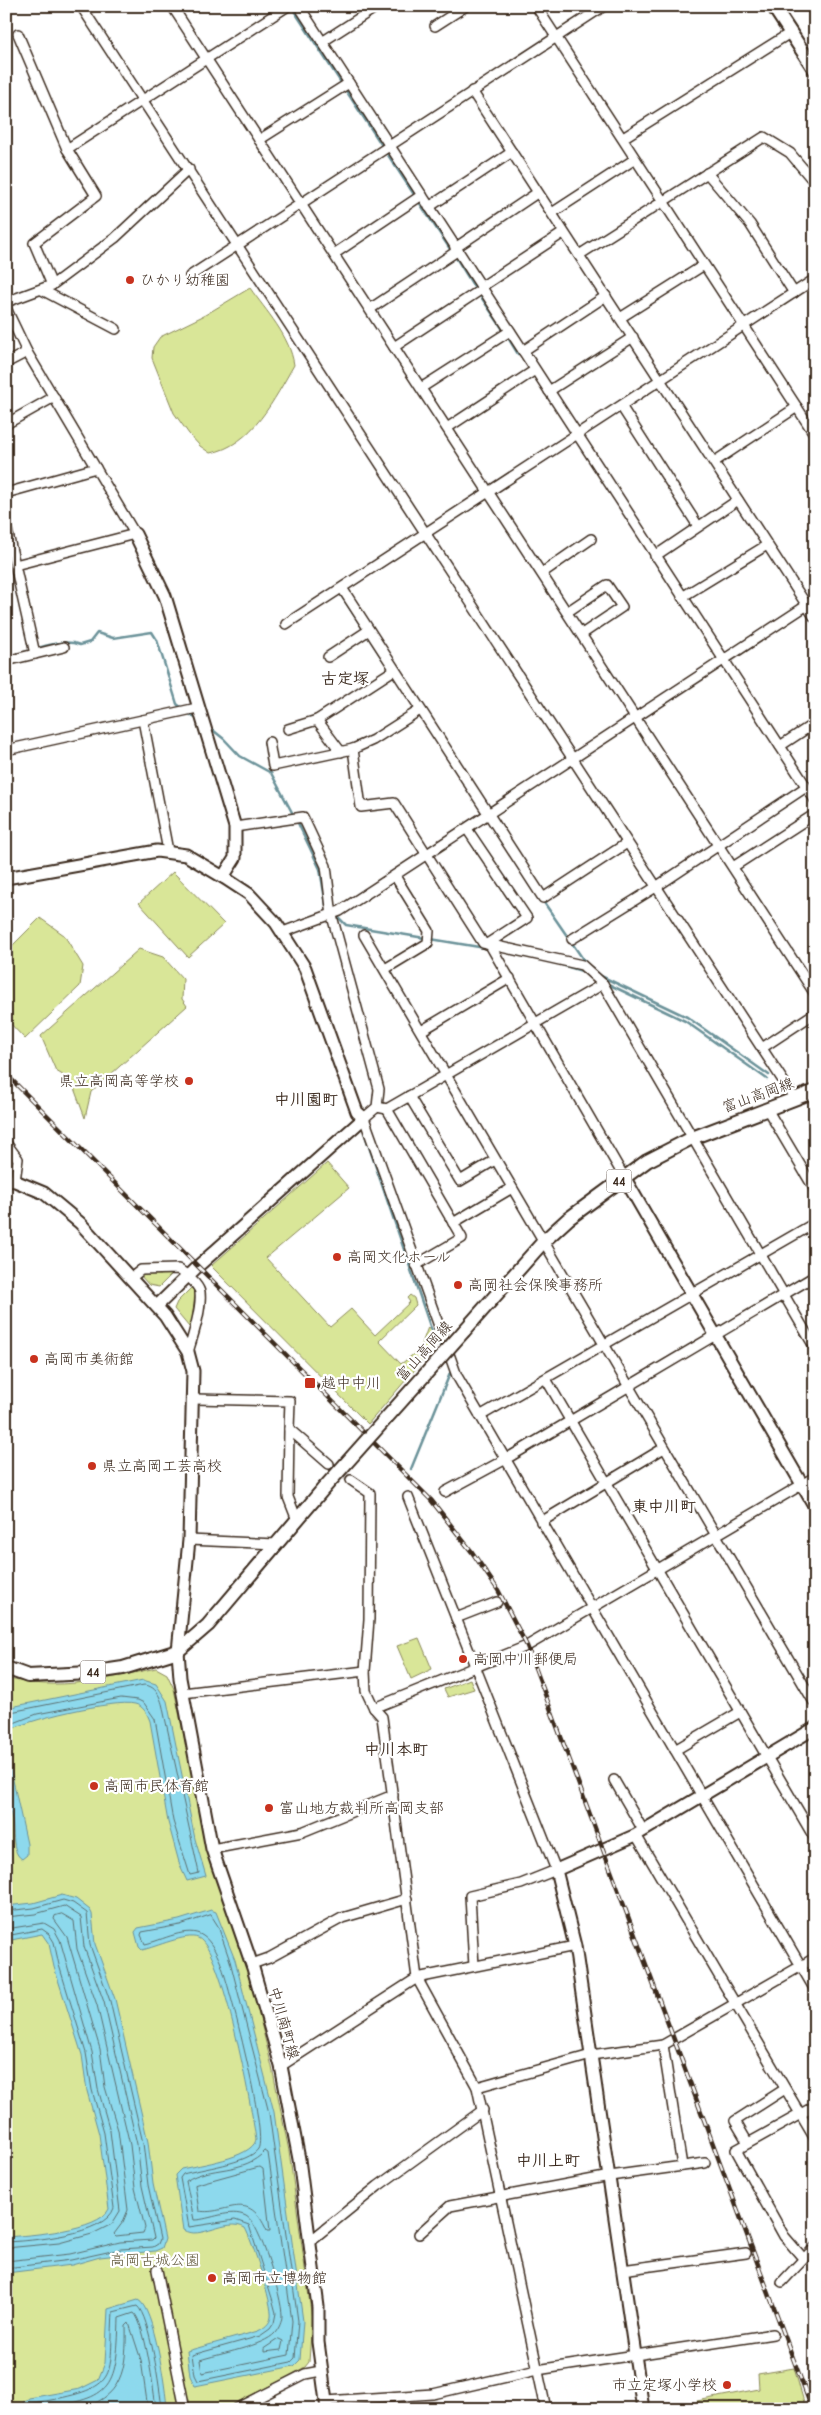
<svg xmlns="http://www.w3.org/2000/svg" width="821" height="2415" font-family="'Comic Neue','Klee One',sans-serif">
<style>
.green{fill:#d9e698;stroke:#8a885b}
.water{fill:#8dd9ed;stroke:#6c939a}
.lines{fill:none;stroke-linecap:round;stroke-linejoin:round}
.shore{stroke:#5c7071;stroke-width:1}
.stream{stroke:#6c939a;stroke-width:2.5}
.street-tunnel{stroke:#d8d4d2;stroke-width:9;stroke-dasharray:9 4.5;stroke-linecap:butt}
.street-casing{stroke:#3b2a1e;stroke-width:12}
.secondary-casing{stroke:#3b2a1e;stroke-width:15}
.primary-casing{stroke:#3b2a1e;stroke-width:16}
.street{stroke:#fff;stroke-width:9}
.secondary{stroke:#fff;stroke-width:11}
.primary{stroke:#fff;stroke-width:12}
.rail-casing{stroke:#3b2a1e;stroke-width:4.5}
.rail{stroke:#fff;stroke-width:2.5;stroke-dasharray:8;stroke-linecap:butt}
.primary-bridge-casing{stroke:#3b2a1e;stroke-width:16;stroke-linecap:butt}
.primary-bridge{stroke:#fff;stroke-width:12}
.poi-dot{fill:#c8321e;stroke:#fff;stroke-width:2}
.labels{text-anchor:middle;stroke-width:4.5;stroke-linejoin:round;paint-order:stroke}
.shield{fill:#fff;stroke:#766a62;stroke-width:1}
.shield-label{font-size:14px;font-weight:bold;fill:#3b2a1e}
.poi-label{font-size:15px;fill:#3b2a1e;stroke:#fff;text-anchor:start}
.street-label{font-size:15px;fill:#3b2a1e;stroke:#fff}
.park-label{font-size:15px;fill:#62593c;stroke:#fff}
.neighbourhood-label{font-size:16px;font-weight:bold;fill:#3b2a1e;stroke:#fff}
</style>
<rect width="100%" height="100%" fill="#fff"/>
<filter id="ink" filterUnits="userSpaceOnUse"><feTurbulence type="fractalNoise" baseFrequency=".02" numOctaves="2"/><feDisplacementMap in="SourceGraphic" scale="10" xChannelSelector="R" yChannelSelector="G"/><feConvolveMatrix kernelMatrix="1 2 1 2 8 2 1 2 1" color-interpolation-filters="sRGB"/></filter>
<g filter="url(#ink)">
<g class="green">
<path d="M 250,288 C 266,311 290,336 294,365 C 275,398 252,446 210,453 L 200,446 L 189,434 L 174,413 L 152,358 L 153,347 L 160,337 L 205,315 Z"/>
<polygon points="173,872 224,924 188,957 139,903"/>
<polygon points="40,918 64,935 83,966 80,986 25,1039 6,1019 6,952"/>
<polygon points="139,949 163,957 183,979 182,999 187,1006 91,1092 85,1118 71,1080 56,1071 41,1036"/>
<polygon points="327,1163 349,1188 266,1258 330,1327 351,1309 375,1335 410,1302 407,1298 410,1295 414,1298 416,1305 379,1341 401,1364 420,1349 428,1327 437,1344 368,1424 211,1266"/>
<polygon points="144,1271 148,1274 161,1275 165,1271 175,1271 159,1287 149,1285 139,1274"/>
<polygon points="191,1288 195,1292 192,1324 189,1327 174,1309 177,1302"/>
<polygon points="419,1638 432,1669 411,1679 397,1646"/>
<path d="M 156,1668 L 167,1674 L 174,1689 L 207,1844 L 222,1897 L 246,1963 L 272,2067 L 289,2151 L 312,2319 L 309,2362 L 305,2367 L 289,2376 L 225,2409 L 6,2409 L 6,1678 C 57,1692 106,1679 156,1668 Z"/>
<polygon points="470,1679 474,1689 448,1697 444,1689"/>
<polygon points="794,2368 806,2409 698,2409 697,2401 759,2389 758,2374"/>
</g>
<g class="water">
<path d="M 143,1680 L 156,1684 L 167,1701 L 195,1839 L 206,1876 L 187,1881 L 180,1866 L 168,1822 L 150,1721 C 147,1713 143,1706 135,1704 C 115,1699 24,1720 6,1732 L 6,1708 Z"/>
<path d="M 6,1748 L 27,1844 L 27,1855 L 22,1859 C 8,1851 18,1819 6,1805 Z"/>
<path d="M 62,1895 L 76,1899 L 90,1910 L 92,1914 L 95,1944 L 115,1999 L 148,2142 L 153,2184 L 165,2239 L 162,2248 L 155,2251 L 100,2257 L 72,2265 L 6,2273 L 6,2237 C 29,2235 99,2231 109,2209 L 99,2134 L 87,2091 L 82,2055 L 54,1967 L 49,1944 L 42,1934 L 6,1941 L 6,1906 L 33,1903 Z"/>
<path d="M 211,1910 L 216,1912 L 235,1960 L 274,2112 L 303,2321 L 300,2360 L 294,2366 L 195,2386 L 190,2376 L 187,2351 L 258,2331 C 264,2328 270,2324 271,2317 C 273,2305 252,2240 245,2228 C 226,2217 201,2241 183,2230 L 175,2175 L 181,2169 C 199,2165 251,2158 256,2140 C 252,2109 223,1949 198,1938 C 186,1933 156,1947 142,1950 L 139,1947 L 135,1932 L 138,1928 L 179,1920 Z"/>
<path d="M 138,2300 C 154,2307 166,2390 167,2409 L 15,2409 L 29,2398 L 80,2389 L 98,2380 L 105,2363 L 108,2309 Z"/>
</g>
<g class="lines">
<g class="shore">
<path d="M 6,1713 L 144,1685 C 158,1686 162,1701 164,1713 L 199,1873 L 190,1875 L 173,1821 L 155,1719 L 144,1703 L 138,1700 L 121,1698 L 37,1714 L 6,1726"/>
<polyline points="6,1911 34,1908 63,1900 73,1903 87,1913 90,1945 110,2001 143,2143 148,2185 160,2239 158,2244 153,2247 121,2249 71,2260 6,2268"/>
<polygon points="62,1914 74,1921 77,1949 97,2005 130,2145 135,2188 145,2228 143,2233 116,2236 114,2234 123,2222 128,2210 118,2130 105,2087 100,2049 67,1937 54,1919 55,1916"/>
<path d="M 211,1915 L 218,1926 L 230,1961 L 269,2113 L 298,2321 L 295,2358 L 291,2362 L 198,2381 L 195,2375 L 192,2355 L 260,2336 L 270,2329 L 274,2323 L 276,2313 L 272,2298 L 249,2225 L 235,2220 L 189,2227 L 180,2178 L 183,2174 C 200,2169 249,2163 258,2149 C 268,2134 229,1984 220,1961 C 216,1953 211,1941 203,1936 C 188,1925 161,1941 145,1944 L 141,1935 L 142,1932 L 180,1925 Z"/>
<polyline points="6,1917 35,1914 64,1906 81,1917 84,1947 104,2002 137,2144 142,2186 154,2238 152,2240 120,2242 70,2254 6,2261"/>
<polyline points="6,1929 44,1923 54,1929 60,1940 92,2052 98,2089 110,2131 120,2211 112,2224 92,2234 59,2243 6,2248"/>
<path d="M 6,1936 L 42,1929 L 49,1934 L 54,1942 L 59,1965 L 86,2053 L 92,2090 L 104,2133 L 114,2208 C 106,2235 30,2241 6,2242"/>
<path d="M 265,2151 L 268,2153 L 292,2321 L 289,2355 L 202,2373 L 200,2360 C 218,2354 264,2346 275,2333 C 279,2328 282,2322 282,2315 C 282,2299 260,2222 246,2216 C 230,2208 210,2220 194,2220 L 186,2181 C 209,2165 244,2175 265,2151 Z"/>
<path d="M 260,2167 L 263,2169 L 270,2231 L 267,2231 C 248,2187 227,2216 199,2211 L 195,2185 Z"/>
<polygon points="279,2339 283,2341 281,2350 264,2352 264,2349"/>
<path d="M 22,2409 C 30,2402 40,2402 51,2400 C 121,2386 109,2376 113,2312 L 137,2306 C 150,2316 160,2390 162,2409"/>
<path d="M 36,2409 C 111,2398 117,2393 119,2318 L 134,2313 C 145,2323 154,2391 156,2409"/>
<path d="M 76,2409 C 123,2400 127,2368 126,2326 L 129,2323 L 141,2360 L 148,2409"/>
</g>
<g class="stream">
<polyline points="291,6 342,84"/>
<polyline points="345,89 383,147"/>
<polyline points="386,152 452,252"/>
<polyline points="455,256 476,290"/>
<polyline points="479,294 504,331"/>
<polyline points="507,336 518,354"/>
<polyline points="341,595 384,661"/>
<path d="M 21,653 C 39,648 62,638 80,645 L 90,642 L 97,633 L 113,638 L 152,632 L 157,640 L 177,704 L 182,708"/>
<polyline points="188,713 198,720"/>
<polyline points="209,727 224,739 240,756 271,773 294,816"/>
<polyline points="297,821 320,869 326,905"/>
<polyline points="6,854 8,857"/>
<polyline points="543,901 585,962"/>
<polyline points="337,916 346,925 485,948"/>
<polyline points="562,965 585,972"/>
<polyline points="591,967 601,976 687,1017 769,1075"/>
<polyline points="606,983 685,1021 767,1079"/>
<polyline points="814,1113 815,1113"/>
<polyline points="364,1132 430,1326 442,1350"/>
<polyline points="411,1469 451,1371"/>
</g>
<polyline class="street-tunnel" points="329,1464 351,1480"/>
<g class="street-casing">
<g id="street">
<polyline points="81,6 795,1099"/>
<polyline points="172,6 815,994"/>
<polyline points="299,6 815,800"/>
<polyline points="536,6 815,435"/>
<polyline points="435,26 466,6"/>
<polyline points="18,34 67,149 96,196 34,243 52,285"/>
<polyline points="322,42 378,6"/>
<polyline points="472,91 815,618"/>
<polyline points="623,138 790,33"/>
<polyline points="259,140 349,83"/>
<polyline points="67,149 288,6"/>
<polyline points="707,173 750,224 794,293"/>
<polyline points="429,207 512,152"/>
<polyline points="552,213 635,159"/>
<polyline points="455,248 537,193"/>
<polyline points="334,254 422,195"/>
<polyline points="579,255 764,137 790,153 815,183"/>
<polyline points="190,276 604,6"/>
<polyline points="481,287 563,233"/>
<polyline points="42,290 116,329"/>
<polyline points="6,302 52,285 115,238 189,169"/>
<polyline points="6,308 27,352 135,534 15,565"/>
<polyline points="370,309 457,251"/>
<polyline points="620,318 704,265"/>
<polyline points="394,347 482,289"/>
<polyline points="523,351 606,296"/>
<polyline points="6,363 27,352"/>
<polyline points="421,388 510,331"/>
<polyline points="549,391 633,337"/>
<polyline points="621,406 698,526"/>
<polyline points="6,424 54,397"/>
<polyline points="447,428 535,370"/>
<polyline points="714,462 797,407"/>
<polyline points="6,493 96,468"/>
<polyline points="6,525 35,654"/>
<polyline points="655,556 738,500"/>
<polyline points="542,573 591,539"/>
<polyline points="342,588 543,898 627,843"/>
<polyline points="682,597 767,545"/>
<polyline points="567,612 607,585 622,607 582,634"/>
<polyline points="286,624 815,279"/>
<polyline points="328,657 369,630"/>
<polyline points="6,661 64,647"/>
<polyline points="143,720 168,851"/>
<polyline points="317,720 341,752"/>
<polyline points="288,729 317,720 394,670"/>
<polyline points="269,742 273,766 353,749 373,740 420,710"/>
<polyline points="780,746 815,723"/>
<polyline points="353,749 361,807 394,803 483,943 582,965 603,984 815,1348"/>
<polyline points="6,750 197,708"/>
<polyline points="235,827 303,817 326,866 332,916 379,1089 377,1107 364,1118 457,1376 815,1990"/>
<polyline points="467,829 527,918 487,944"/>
<polyline points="733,867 815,814"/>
<polyline points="283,932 340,911 815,600"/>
<polyline points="364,935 815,1704"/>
<polyline points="572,939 656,887 806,787"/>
<polyline points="490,945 624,1177"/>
<polyline points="385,969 428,943 429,931 395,876"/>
<polyline points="421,1031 510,978"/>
<polyline points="762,1048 815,1013"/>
<polyline points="409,1096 460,1181 495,1160"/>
<polyline points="377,1107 387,1109 603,984"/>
<polyline points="387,1109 462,1238 416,1265"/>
<polyline points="767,1109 815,1190"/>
<polyline points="6,1143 18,1159 15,1181"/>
<polyline points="453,1223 512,1188"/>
<path d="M 131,1278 L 141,1270 L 178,1269 C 185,1273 198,1284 200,1292 C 202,1309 193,1336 188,1352"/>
<polyline points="546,1379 815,1839"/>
<polyline points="194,1399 290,1401 289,1429 329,1464"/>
<polyline points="480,1416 815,1223"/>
<polyline points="289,1429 288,1497 297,1520"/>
<polyline points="351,1480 370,1493 369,1619 365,1671 366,1691 374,1708 382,1717 417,1978 477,2087 546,2409"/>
<polyline points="445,1492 506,1459 815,1276"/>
<polyline points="408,1497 556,1870 521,1884 470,1896 474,1966"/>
<polyline points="541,1522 664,1448"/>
<polyline points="189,1540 276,1544"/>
<polyline points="456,1618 497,1602"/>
<polyline points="183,1693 365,1671"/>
<polyline points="374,1708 527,1646 815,1477"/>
<polyline points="675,1750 740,1712"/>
<polyline points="614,1780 643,1830"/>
<polyline points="636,1835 815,2139"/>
<polyline points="212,1849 302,1832 393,1795"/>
<polyline points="252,1964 269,1958 342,1918 407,1899"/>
<polyline points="663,2045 682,2166"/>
<polyline points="281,2066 417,1978 575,1946"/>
<polyline points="477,2087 591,2055 663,2045 815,1958"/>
<polyline points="748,2143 735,2121 785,2089"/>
<polyline points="419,2234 450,2206 610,2176 705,2163"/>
<polyline points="309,2242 378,2186 483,2110"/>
<polyline points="803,2258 784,2236 736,2150 815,2106"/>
<polyline points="157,2270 185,2409"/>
<polyline points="622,2270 746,2253"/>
<polyline points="782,2282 815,2247"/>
<polyline points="326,2401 433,2394 537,2370 773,2334"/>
<polyline points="236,2409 305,2374 321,2371"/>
</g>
</g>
<g class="secondary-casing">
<g id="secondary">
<polyline points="135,534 165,596 235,827 235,858 223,877"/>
<polyline points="6,878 157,851 186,855 223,877 249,894 276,923 305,968 357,1112 364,1118 197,1267 157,1306"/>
<polyline points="624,1177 815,1507"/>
<polyline points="6,1180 15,1181 44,1193 80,1223 165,1316 188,1352 193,1371 189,1540 178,1651 180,1678 212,1849 253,1968 281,2066 299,2159 318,2307 318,2342 327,2409"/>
<polyline points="643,2409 575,1946 556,1870 636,1835 815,1728"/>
</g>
</g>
<g class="primary-casing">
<g id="primary">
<polyline points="773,6 815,70"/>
<polyline points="464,1331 544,1241 568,1219 647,1161 692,1138 815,1091"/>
<polyline points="6,1668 28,1676 90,1673 123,1668 178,1651 208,1625 324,1488"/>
</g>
</g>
<use href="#street" class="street"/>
<use href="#secondary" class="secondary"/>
<use href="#primary" class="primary"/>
<g class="rail-casing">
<polyline id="rail" points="6,1074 431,1500 472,1552 498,1590 527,1646 812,2409"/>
</g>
<use href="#rail" class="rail"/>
<g class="primary-bridge-casing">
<polyline id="primary-bridge" points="324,1488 464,1331"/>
</g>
<use href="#primary-bridge" class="primary-bridge"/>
</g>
</g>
<g class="poi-dot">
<circle cx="130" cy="280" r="5"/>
<circle cx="189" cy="1081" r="5"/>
<circle cx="337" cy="1257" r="5"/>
<circle cx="458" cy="1285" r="5"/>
<circle cx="34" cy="1359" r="5"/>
<rect x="304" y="1377" width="12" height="12" rx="2.5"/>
<circle cx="92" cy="1466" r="5"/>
<circle cx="463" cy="1659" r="5"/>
<circle cx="94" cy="1786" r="5"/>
<circle cx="269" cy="1808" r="5"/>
<circle cx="212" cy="2278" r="5"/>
<circle cx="727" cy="2385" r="5"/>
</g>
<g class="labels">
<g class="shield">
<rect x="606.5" y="1169.5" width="25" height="23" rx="4"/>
<rect x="80.5" y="1660.5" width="25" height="23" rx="4"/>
</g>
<g class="shield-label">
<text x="619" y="1186">44</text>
<text x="93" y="1677">44</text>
</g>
<g class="poi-label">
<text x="140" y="285">ひかり幼稚園</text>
<text x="179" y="1086" text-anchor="end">県立高岡高等学校</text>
<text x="347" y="1262">高岡文化ホール</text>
<text x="468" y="1290">高岡社会保険事務所</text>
<text x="44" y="1364">高岡市美術館</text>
<text x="321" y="1388">越中中川</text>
<text x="102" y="1471">県立高岡工芸高校</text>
<text x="473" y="1664">高岡中川郵便局</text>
<text x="104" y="1791">高岡市民体育館</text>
<text x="279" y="1813">富山地方裁判所高岡支部</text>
<text x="222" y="2283">高岡市立博物館</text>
<text x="717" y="2390" text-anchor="end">市立定塚小学校</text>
</g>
<g class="street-label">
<text transform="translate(758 1095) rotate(-20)" y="5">富山高岡線</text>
<text transform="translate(424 1351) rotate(-48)" y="5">富山高岡線</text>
<text transform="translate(284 2023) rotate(74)" y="5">中川南町線</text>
</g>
<g class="park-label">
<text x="155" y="2265">高岡古城公園</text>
</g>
<g class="neighbourhood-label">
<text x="345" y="684">古定塚</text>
<text x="306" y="1105">中川園町</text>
<text x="664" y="1512">東中川町</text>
<text x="396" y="1755">中川本町</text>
<text x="548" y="2166">中川上町</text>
</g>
</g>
<rect width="821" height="2415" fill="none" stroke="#fff" stroke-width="25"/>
<rect x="12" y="12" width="796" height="2390" fill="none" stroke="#3b2a1e" stroke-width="2" filter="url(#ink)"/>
</svg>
